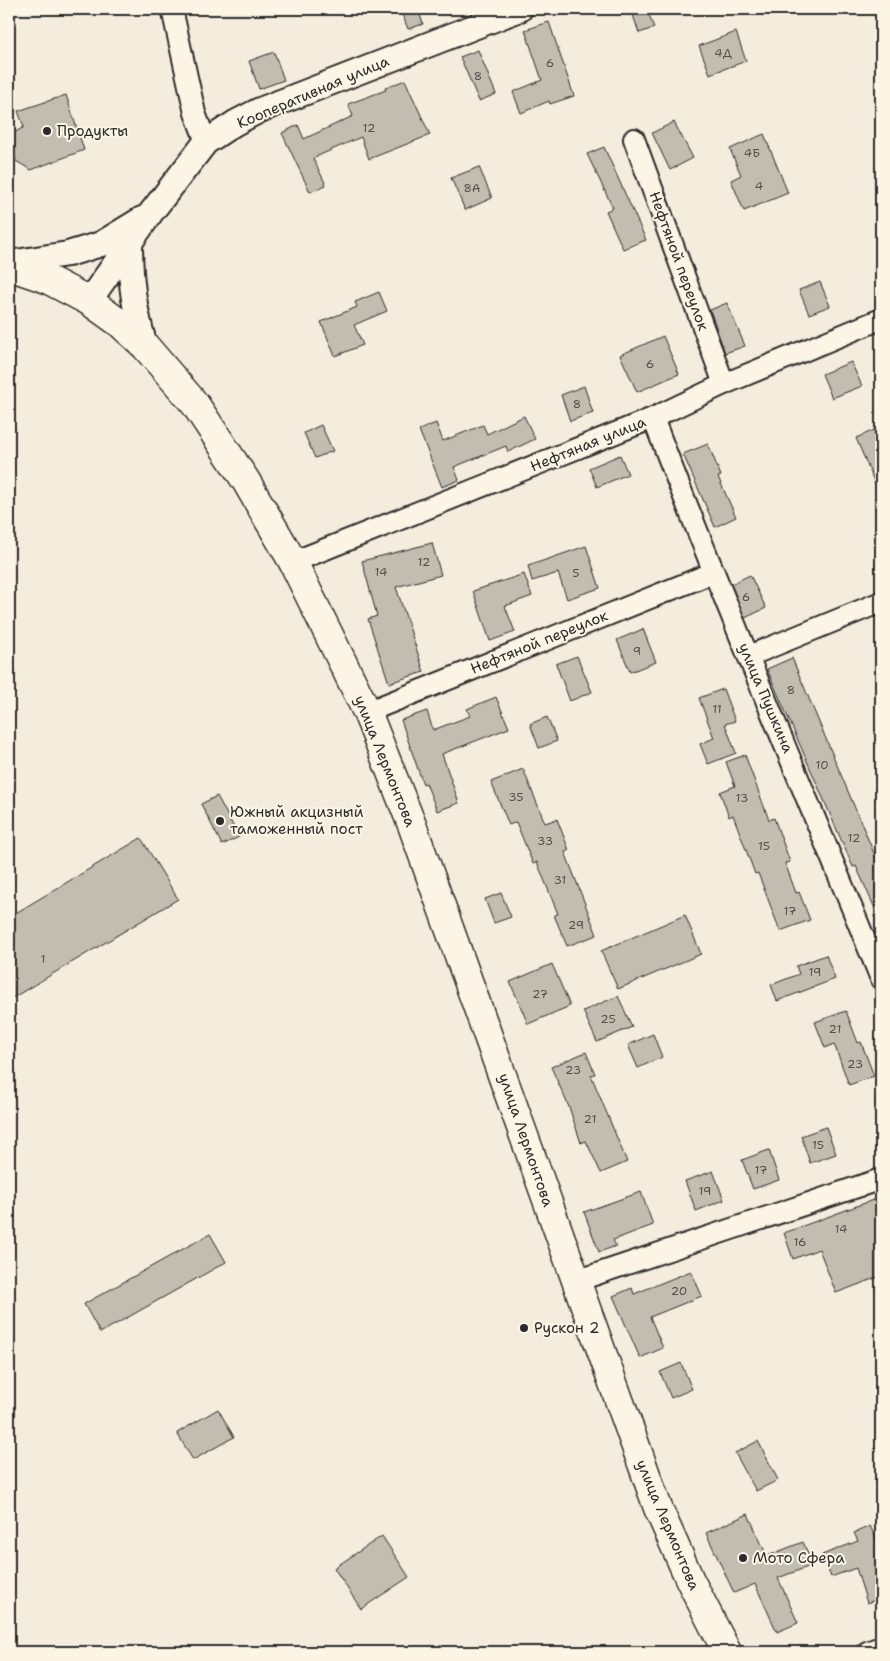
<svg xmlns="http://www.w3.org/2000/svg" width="890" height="1661" font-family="'Shantell Sans',sans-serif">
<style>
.building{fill:#c2bdb1;stroke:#2b2b2b}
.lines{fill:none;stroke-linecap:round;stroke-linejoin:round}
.minor-casing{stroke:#2b2b2b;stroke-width:24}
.tertiary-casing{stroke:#2b2b2b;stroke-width:28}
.primary-casing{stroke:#2b2b2b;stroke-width:31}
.minor{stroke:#fcf5e5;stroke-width:20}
.tertiary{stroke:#fcf5e5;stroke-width:24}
.primary{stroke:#fcf5e5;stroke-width:28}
.poi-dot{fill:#2b2b2b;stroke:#fcf5e5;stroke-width:2}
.labels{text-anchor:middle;stroke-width:4;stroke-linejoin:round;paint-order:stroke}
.number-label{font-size:12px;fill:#51504c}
.street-label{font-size:15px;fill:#2b2b2b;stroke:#fcf5e5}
.poi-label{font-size:15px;fill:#2b2b2b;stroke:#fcf5e5;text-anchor:start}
</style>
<rect width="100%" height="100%" fill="#f4edde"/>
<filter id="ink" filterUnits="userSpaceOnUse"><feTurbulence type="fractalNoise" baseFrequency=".02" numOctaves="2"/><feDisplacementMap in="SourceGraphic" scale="10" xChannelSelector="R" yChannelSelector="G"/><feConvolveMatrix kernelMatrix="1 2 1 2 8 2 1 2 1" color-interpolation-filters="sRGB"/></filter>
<g filter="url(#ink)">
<g class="building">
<polygon points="400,9 418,9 423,24 408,29"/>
<polygon points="631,9 647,9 654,28 639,33"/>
<polygon points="549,22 574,96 550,104 549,101 521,113 513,92 542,80 525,30"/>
<polygon points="736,32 746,61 710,74 699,46"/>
<polygon points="478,50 496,94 479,101 460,57"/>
<polygon points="274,52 284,80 259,89 249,61"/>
<polygon points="405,80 430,135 369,159 361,137 313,158 326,185 310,192 282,133 298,125 304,139 353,116 348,104 386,90 385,88"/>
<polygon points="66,95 84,150 31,170 16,161 9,140 9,136 24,127 18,111"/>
<polygon points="674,122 693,158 670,170 652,133"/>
<polygon points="764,134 788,193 744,211 731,180 741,175 730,149"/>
<polygon points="604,147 646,240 623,249 606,211 613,208 587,154"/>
<polygon points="479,167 492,198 465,210 451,178"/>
<polygon points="820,282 830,306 809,314 799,290"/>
<polygon points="379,292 387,311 354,325 363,345 335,356 321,322 357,307 355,302"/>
<polygon points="727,303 745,346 725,353 710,310"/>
<polygon points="663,336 679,374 637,392 620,355"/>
<polygon points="851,362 862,386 832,398 822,374"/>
<polygon points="584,386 593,413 570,421 561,395"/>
<polygon points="524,416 535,439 508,452 506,446 454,467 459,480 442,487 419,430 436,423 443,441 483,425 487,434"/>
<polygon points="321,425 333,451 315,458 304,433"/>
<polygon points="881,427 881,498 856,438"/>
<polygon points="708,444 721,476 718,477 736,517 715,527 683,454"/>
<polygon points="620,455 628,474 597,487 589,468"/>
<polygon points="432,543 441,575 396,587 424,672 389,683 368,619 377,616 362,561"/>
<polygon points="586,546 600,588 567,599 558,573 532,581 528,566"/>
<polygon points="524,574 532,596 505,606 515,632 490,641 473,591"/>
<polygon points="750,575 766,608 745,618 731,584"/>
<polygon points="643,629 656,662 630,672 617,640"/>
<polygon points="577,656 592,692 570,701 556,664"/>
<polygon points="792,658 881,870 881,922 856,866 853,867 767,669"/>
<polygon points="723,689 735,721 725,724 736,753 708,764 700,744 714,738 699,698"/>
<polygon points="496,697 509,728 442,754 459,803 437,811 426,783 423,784 401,720 427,711 433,730 470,716 467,709"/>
<polygon points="547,717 557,741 539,748 530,724"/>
<polygon points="745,755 769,820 774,818 790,862 785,863 796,893 799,892 810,920 780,931 758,873 755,874 733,815 729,817 720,792 735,786 726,762"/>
<polygon points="523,769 545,823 557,819 569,850 565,852 597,935 567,946 554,915 558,914 537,862 533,864 516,822 509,825 491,782"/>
<polygon points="217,796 239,837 222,845 201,804"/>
<polygon points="141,838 178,899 9,1000 9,917"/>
<polygon points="501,893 511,917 494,923 485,899"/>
<polygon points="685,915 701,954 618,989 601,951"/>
<polygon points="826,955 835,979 777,1001 771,985 799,974 796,966"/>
<polygon points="552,964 570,1006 528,1024 510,982"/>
<polygon points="618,996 632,1027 597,1042 583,1011"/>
<polygon points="846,1011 858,1043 861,1042 874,1076 849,1085 834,1044 825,1048 815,1022"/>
<polygon points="653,1034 662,1057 638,1068 628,1045"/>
<polygon points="586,1052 595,1074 591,1075 627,1162 601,1173 586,1141 581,1143 569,1107 551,1067"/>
<polygon points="826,1127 836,1154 810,1163 801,1136"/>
<polygon points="769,1150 779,1180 753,1189 742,1160"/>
<polygon points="713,1171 724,1200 696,1211 685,1181"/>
<polygon points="641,1192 653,1225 613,1240 616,1246 599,1252 584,1212"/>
<polygon points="881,1197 881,1276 836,1293 819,1249 793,1259 784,1233"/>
<polygon points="210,1234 226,1262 100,1333 84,1304"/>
<polygon points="691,1271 702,1296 650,1317 663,1348 640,1358 613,1296 632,1288 634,1294"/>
<polygon points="681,1363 692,1389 671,1398 660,1372"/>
<polygon points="218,1409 234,1437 193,1460 177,1433"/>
<polygon points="758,1441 778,1480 756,1491 735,1453"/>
<polygon points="748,1514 767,1556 803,1542 813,1565 778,1578 798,1623 777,1632 755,1584 734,1593 706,1533"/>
<polygon points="870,1526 881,1548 881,1558 877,1560 881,1573 881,1598 867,1603 856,1568 831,1577 822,1555 858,1541 854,1533"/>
<polygon points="382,1536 409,1577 361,1609 334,1568"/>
</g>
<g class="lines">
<g class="minor-casing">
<g id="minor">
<polyline points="172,9 195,113 206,142"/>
<polyline points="634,139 724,384"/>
<path d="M 653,418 C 725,606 805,792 881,979"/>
<polyline points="293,562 653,418 724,384 881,319"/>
<polyline points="749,656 881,602"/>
<polyline points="367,712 712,573"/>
<polyline points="576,1281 881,1179"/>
<polyline points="867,1652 881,1647"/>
</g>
</g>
<g class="tertiary-casing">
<g id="tertiary">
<path d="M 130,242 C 130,281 134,309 145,346"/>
<polyline points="9,263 68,254 101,244 142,219"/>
<polyline points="89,301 150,214 206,142 235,123 260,110 520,9"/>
</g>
</g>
<g class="primary-casing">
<polyline id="primary" points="9,266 47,279 89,301 121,324 145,346 195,404 246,481 293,562 367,712 412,825 658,1508 690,1580 727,1652"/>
</g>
<use href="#minor" class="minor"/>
<use href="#tertiary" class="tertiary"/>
<use href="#primary" class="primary"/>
</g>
</g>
<g class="poi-dot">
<circle cx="47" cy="131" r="5"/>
<circle cx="220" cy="821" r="5"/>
<circle cx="524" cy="1328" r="5"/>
<circle cx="743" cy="1558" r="5"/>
</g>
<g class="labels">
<g class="number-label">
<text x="723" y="57">4Д</text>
<text x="550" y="67">6</text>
<text x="478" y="80">8</text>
<text x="369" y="132">12</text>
<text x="752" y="157">4Б</text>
<text x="759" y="190">4</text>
<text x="472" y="192">8А</text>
<text x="650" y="368">6</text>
<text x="577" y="408">8</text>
<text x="424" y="566">12</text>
<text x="381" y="576">14</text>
<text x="576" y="577">5</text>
<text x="746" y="601">6</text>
<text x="637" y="655">9</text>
<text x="791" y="694">8</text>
<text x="717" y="713">11</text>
<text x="822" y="769">10</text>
<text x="516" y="801">35</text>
<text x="742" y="802">13</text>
<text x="854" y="842">12</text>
<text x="545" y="845">33</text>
<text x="764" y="850">15</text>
<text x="560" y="884">31</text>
<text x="790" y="915">17</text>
<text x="576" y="929">29</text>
<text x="43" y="963">1</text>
<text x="815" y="976">19</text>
<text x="540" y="998">27</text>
<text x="608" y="1023">25</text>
<text x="835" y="1033">21</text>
<text x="855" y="1068">23</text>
<text x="573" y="1074">23</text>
<text x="590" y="1123">21</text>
<text x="818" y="1149">15</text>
<text x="761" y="1174">17</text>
<text x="705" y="1195">19</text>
<text x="841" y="1233">14</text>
<text x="800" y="1246">16</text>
<text x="679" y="1295">20</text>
</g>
<g class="street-label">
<text transform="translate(313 92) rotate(-23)" y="5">Кооперативная улица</text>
<text transform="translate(679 261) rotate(70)" y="5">Нефтяной переулок</text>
<text transform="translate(588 444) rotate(-22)" y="5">Нефтяная улица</text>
<text transform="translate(539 642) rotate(-22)" y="5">Нефтяной переулок</text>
<text transform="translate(766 698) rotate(67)" y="5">улица Пушкина</text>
<text transform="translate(385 761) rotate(68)" y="5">улица Лермонтова</text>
<text transform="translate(526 1140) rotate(71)" y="5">улица Лермонтова</text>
<text transform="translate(668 1525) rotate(67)" y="5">улица Лермонтова</text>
</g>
<g class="poi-label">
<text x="57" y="136">Продукты</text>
<text x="230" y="817">Южный акцизный<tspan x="230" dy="17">таможенный пост</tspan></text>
<text x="534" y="1333">Рускон 2</text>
<text x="753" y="1563">Мото Сфера</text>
</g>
</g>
<rect width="890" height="1661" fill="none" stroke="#fcf5e5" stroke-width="30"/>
<rect x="15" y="15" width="860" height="1631" fill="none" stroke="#2b2b2b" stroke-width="2" filter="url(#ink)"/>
</svg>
